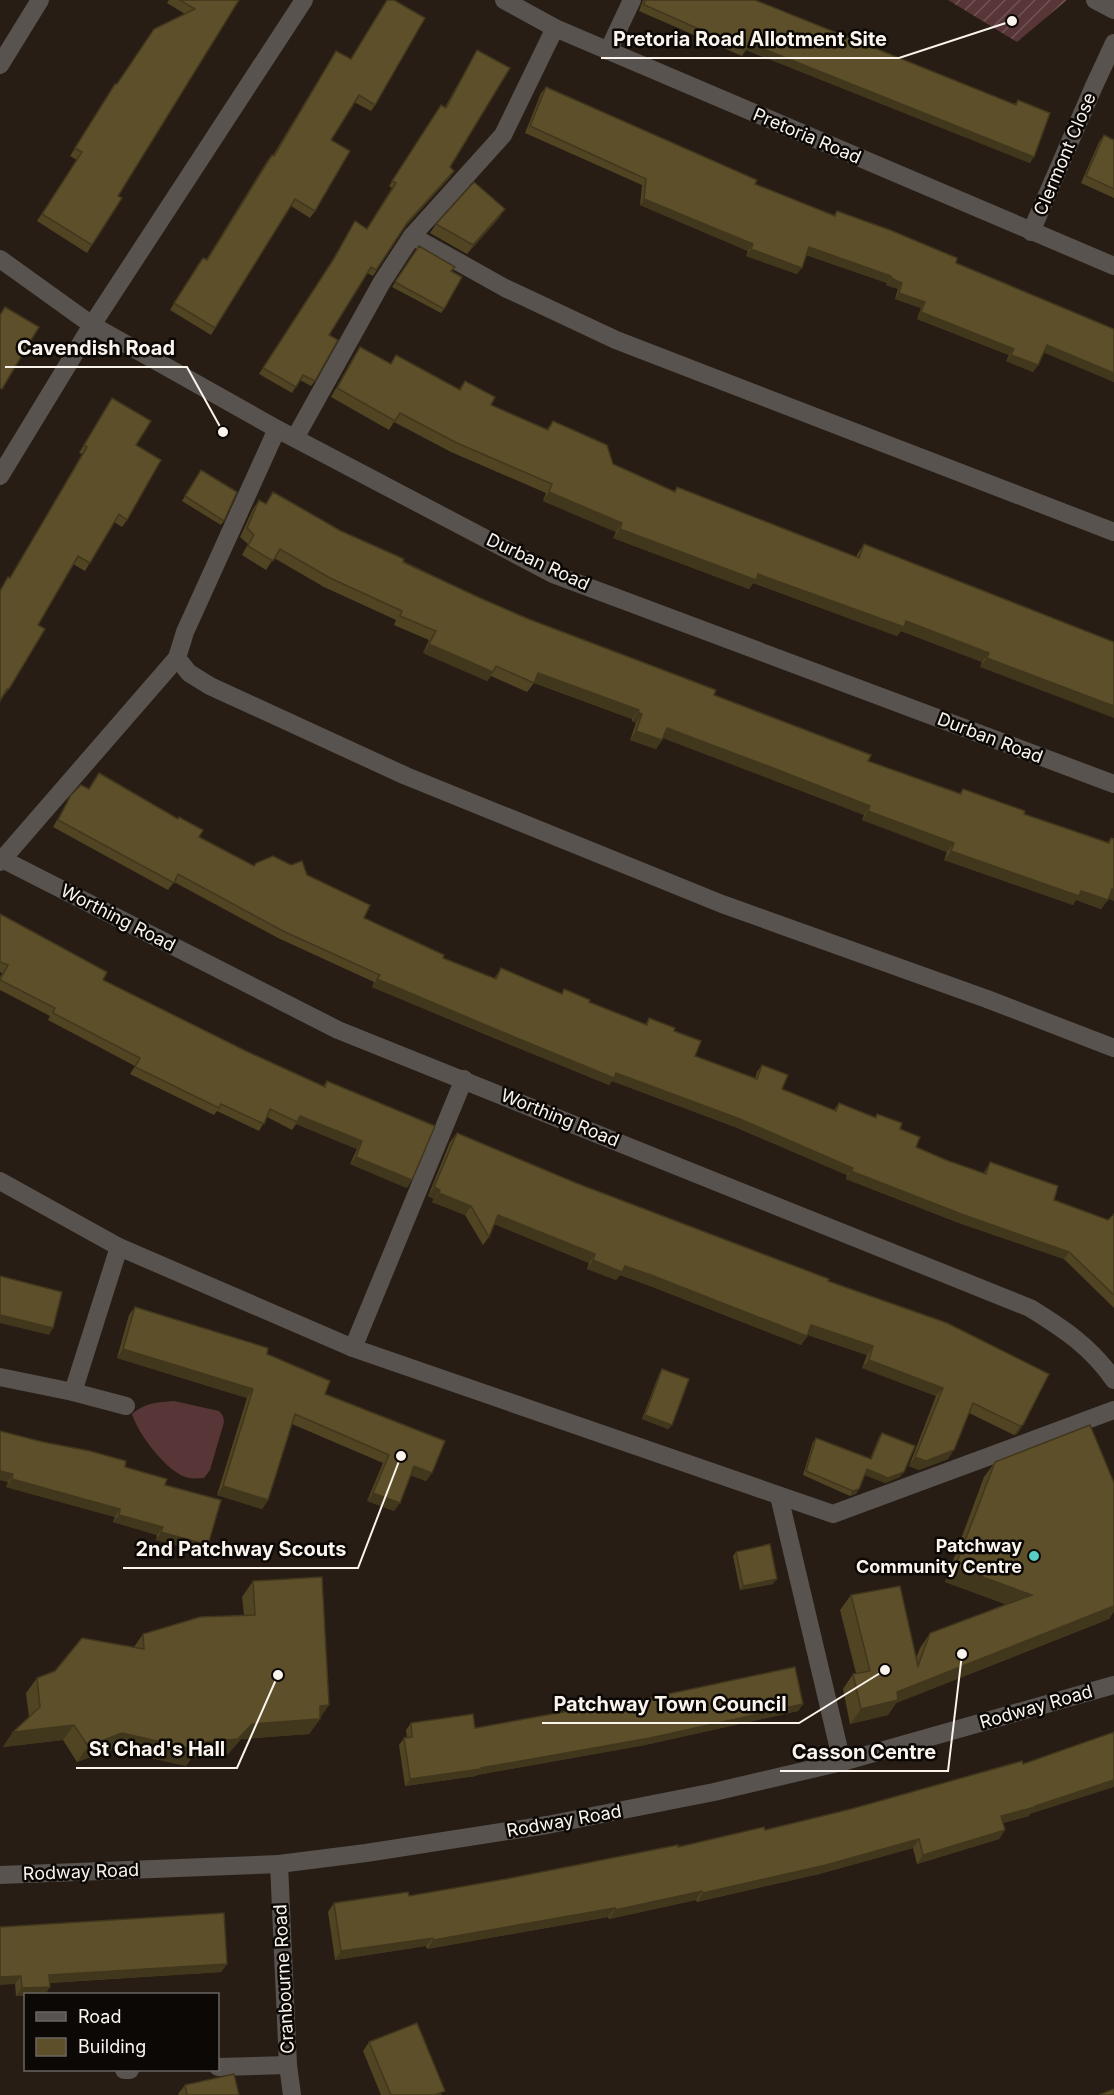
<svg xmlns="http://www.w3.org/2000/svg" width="1114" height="2095" font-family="Inter,sans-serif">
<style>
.grass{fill:#583638}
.garden{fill:url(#garden-furrows)}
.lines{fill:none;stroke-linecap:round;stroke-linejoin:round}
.minor{stroke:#595350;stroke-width:18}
.wall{fill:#504423}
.shaded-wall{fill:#41371d}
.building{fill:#5d4f29;stroke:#41371d;stroke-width:1.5}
.poi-dot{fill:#56cec3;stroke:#0c0805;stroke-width:2}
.labels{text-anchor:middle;stroke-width:5;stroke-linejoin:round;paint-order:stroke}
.street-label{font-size:18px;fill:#faf4ed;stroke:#0c0805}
.poi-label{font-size:18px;font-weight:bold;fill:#faf4ed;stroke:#0c0805;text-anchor:end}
.leader{fill:none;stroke:#faf4ed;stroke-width:2}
.callout-dot{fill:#faf4ed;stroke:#0c0805;stroke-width:2}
.callout-label{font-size:20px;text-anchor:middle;font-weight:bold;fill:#faf4ed;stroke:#0c0805;stroke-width:5;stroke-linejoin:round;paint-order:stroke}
</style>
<defs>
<pattern id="garden-furrows" width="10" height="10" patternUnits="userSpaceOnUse" patternTransform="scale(1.5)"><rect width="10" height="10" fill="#583638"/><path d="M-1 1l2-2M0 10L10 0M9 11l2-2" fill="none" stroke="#715455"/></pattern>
</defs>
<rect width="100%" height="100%" fill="#271d14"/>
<path class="grass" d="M 174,1401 L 219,1411 L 223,1416 L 224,1422 L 210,1470 L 204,1478 C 199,1478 193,1479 189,1478 C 168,1474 138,1434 132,1414 C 145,1403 157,1402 174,1401 Z"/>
<polygon class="garden" points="948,0 1067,0 1017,42"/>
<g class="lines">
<g class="minor">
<polyline points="504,0 555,28 1114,266"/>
<polyline points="1095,0 1114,10"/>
<polyline points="608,51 632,0"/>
<polyline points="0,65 40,0"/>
<polyline points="1031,232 1094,86 1114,43"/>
<polyline points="412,236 505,288 616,340 1114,532"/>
<polyline points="0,259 92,325 277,429 553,574 1114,784"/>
<polyline points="295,438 382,282 412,236 503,135 555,28"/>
<polyline points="0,476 92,325 304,0"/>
<polyline points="177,658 189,673 210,686 406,776 722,904 987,999 1114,1048"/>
<path d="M 0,858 L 338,1030 L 1030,1308 C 1064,1329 1091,1347 1114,1380"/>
<polyline points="0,862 177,658 185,632 277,429"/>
<polyline points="0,1181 119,1247 353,1348 464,1079"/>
<polyline points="353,1348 833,1514 1114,1410"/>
<polyline points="0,1377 73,1392 126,1406"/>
<polyline points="73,1392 119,1247"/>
<polyline points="779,1496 842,1762"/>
<polyline points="279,1864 288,2065 292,2095"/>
<polyline points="0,1875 279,1864 366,1853 547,1825 714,1792 842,1762 1114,1685"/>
<polyline points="218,2067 288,2065"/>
<polyline points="124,2070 130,2070"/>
</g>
</g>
<g class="wall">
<polygon points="169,0 239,0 118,196 92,245 87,253 37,221 77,160 70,156 115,84 117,84 185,14 167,3"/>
<polygon points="387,0 375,105 371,111 354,102 331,140 315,211 310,218 291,206 211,335 170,310 198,264 206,260 267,161 272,155 273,155 336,51 351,59"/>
<polygon points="643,0 755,0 1014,105 1018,100 1030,163 746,50 742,56 639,11"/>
<polygon points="477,50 450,167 451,176 405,227 373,276 367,273 329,335 315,381 311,386 300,380 292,393 259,374 331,262 355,221 367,228 392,188 389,186 441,105 445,107"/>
<polygon points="546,87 755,184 833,216 837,211 956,263 1114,329 1114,382 1044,352 1033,372 1006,361 1009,355 917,319 921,308 895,299 898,289 886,285 887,283 806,255 797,274 746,256 748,251 640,205 642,185 525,133 541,93"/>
<polygon points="1104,135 1114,140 1114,198 1081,183 1099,142"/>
<polygon points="505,209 499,218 467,254 430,233 436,224"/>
<polygon points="419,246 455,267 452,271 444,309 441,313 392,287"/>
<polygon points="360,347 390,364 396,355 459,389 465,381 491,405 547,429 553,421 613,464 674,491 677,487 856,557 858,553 864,544 1114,642 980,667 982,662 901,631 897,636 753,583 749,589 613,538 616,532 543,501 546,493 451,452 394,422 389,430 331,397 354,356"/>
<polygon points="112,398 136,445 127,520 122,527 114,522 85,571 73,564 38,625 9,689 0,701 0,590 8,577 10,578 82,454 79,453"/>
<polygon points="201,470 224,521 221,525 182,501"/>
<polygon points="273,492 341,531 480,598 868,761 959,794 963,789 1024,814 1107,843 1111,838 1108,899 1101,909 1076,900 1073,905 944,860 947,852 862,820 864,815 761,775 663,738 656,749 630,740 636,723 632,721 632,719 534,683 527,692 491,676 487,681 423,653 429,640 394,625 396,620 324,587 274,558 266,570 242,555 248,544 240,537 253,509 259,500 266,504"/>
<polygon points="99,773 199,837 254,866 307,875 364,918 443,958 494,979 501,968 561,994 564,989 589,1002 645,1025 649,1018 674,1031 695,1056 755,1078 757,1072 762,1065 782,1089 834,1110 839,1103 875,1117 877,1114 900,1129 916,1147 946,1160 984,1173 990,1162 1054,1200 1108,1220 1114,1214 1114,1308 1064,1259 959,1223 846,1179 847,1175 735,1127 612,1081 609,1085 494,1038 372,987 374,982 278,938 174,882 168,890 53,827 71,795 89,789"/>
<polygon points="0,914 103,980 246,1051 323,1086 327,1081 407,1188 350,1164 357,1149 296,1124 292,1130 267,1117 259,1131 217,1111 214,1115 130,1074 135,1066 48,1020 50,1016 0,990 0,977 2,973 0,972"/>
<polygon points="457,1133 576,1183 828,1281 1023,1425 1017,1434 1014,1435 969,1413 948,1459 919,1470 909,1466 936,1396 862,1368 867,1355 808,1335 801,1345 645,1284 620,1275 616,1280 587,1269 589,1263 494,1224 489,1237 483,1245 465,1215 432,1202 434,1199 428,1196 450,1142"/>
<polygon points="135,1307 267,1354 325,1394 432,1473 426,1481 411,1475 394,1511 367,1501 383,1463 292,1424 268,1500 262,1509 217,1495 247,1398 117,1358 129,1315"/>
<polygon points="662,1369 672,1425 668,1429 642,1419 659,1374"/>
<polygon points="0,1431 125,1467 165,1485 208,1545 203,1553 156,1540 157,1535 113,1522 115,1517 6,1487 8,1482 0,1480"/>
<polygon points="882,1433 900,1477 885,1483 865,1475 856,1494 850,1496 803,1475 813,1442 816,1438 870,1459 879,1437"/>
<polygon points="995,1462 1114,1483 1114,1611 1109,1619 896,1703 888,1715 850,1724 843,1689 853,1674 856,1673 840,1610 851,1595 916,1658 920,1648 930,1633 1006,1604 945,1582 984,1477"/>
<polygon points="736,1552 773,1584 740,1590 733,1556"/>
<polygon points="253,1581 320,1717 320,1719 309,1734 241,1739 228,1754 192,1757 186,1766 112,1749 77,1762 63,1740 3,1747 13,1732 29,1717 26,1693 37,1678 134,1647 143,1634 244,1615 242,1597"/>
<polygon points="635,1701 803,1704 798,1711 645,1745 477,1775 476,1776 405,1786 399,1745 404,1738 407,1738 406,1730 411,1723 475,1728"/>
<polygon points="1030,1814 1029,1816 1003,1823 1005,1830 999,1839 917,1864 913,1848 819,1874 697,1902 696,1900 609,1919 608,1917 427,1949 426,1946 335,1960 328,1912 334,1903 409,1896 511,1878 765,1830"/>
<polygon points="0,1927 227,1964 221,1972 50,1983 26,1995 26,1996 16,1996 15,1984"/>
<polygon points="369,2042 442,2095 381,2095 363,2051"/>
<polygon points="185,2085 239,2095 179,2095 178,2094"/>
</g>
<g class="shaded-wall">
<polygon points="749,43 1034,157 1030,163 746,50"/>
<polygon points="454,171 451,176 404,228 407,223"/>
<polygon points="644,199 753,244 748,251 640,205"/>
<polygon points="505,209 499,218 467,254 473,245"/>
<polygon points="809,247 891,276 887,283 804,254"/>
<polygon points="751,249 802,268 797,274 746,256"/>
<polygon points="891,278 902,283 898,289 886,285"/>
<polygon points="899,293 925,302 921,308 895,299"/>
<polygon points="921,312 1014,349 1009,355 917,319"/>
<polygon points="1047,345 1114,373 1114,382 1042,352"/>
<polygon points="1011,355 1038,365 1033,372 1006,361"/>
<polygon points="549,492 622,523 616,532 543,501"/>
<polygon points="620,529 906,621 989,653 982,662 901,631 897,636 753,583 749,589 613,538"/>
<polygon points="429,644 493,672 487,681 423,653"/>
<polygon points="987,658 1114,706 1114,718 980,667"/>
<polygon points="538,673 639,710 632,719 532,682"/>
<polygon points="638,712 642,714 636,723 632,721"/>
<polygon points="667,728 768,766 870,806 864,815 660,737"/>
<polygon points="636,731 662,740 656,749 630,740"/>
<polygon points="868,811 954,843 947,852 862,820"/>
<polygon points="951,851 1081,891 1108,900 1101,909 1076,900 1073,905 944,860"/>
<polygon points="1112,889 1114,890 1114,901 1106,898"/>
<polygon points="377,979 616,1073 740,1119 853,1168 847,1175 735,1127 612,1081 609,1085 372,987"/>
<polygon points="300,1116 362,1141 357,1149 296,1124"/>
<polygon points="356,1157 412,1180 407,1188 350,1164"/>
<polygon points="851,1171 1069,1252 1064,1259 959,1223 846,1179"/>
<polygon points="434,1187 440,1190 434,1199 428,1196"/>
<polygon points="439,1193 471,1206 465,1215 432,1202"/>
<polygon points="498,1215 595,1254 589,1263 492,1223"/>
<polygon points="593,1260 625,1266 651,1275 807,1336 801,1345 645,1284 620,1275 616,1280 587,1269"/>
<polygon points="0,1315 53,1328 49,1335 0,1323"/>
<polygon points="811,1325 873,1346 867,1355 805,1334"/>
<polygon points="123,1349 253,1389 247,1398 117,1358"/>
<polygon points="869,1360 943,1388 936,1396 862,1368"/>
<polygon points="645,1415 672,1425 668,1429 642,1419"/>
<polygon points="1023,1425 1017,1434 1014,1435 1020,1426"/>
<polygon points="954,1450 948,1459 919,1470 909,1466 915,1457"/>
<polygon points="414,1466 432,1473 426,1481 409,1475"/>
<polygon points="867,1469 904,1472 900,1477 885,1483 864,1474"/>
<polygon points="0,1471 13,1474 8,1482 0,1480"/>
<polygon points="12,1479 120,1509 115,1517 6,1487"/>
<polygon points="223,1486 268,1500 262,1509 217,1495"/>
<polygon points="859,1489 856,1494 850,1496 853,1491"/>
<polygon points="373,1493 400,1503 394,1511 367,1501"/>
<polygon points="119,1515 163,1527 157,1535 113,1522"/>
<polygon points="161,1532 208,1545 203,1553 156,1540"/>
<polygon points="955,1567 1032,1595 1021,1610 945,1582"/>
<polygon points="777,1579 773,1584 740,1590 743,1586"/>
<polygon points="1114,1606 1114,1611 1109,1619 896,1703 888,1715 850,1724 861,1709 897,1692"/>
<polygon points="803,1704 798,1711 645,1745 477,1775 476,1776 405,1786 410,1779 481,1768"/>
<polygon points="329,1705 309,1734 241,1739 228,1754 192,1757 186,1766 112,1749 77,1762 88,1746 122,1733 195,1743 252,1724 320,1706"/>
<polygon points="74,1725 63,1740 3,1747 13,1732"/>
<polygon points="1114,1780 1114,1787 1030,1814 1029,1816 995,1825 1001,1816"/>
<polygon points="1005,1830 999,1839 917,1864 923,1855"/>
<polygon points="919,1839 913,1848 819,1874 697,1902 703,1893"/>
<polygon points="702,1891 696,1900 609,1919 615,1910"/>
<polygon points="615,1908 608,1917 427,1949 433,1940"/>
<polygon points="433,1938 426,1946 335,1960 341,1951"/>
<polygon points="227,1964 221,1972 43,1983 49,1975"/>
<polygon points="21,1976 15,1984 0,1985 0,1977"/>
<polygon points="50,1987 45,1995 26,1995 26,1996 16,1996 22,1988"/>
</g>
<g class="building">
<polygon points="180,0 239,0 118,196 122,198 92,245 42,214 82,152 75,148 115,84 117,84 154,29 195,9"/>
<polygon points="387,0 394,0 425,18 375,105 359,95 331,140 350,151 315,211 295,199 215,328 174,303 203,258 207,260 272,155 274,156 336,51 351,59"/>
<polygon points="645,0 755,0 1016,105 1018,100 1050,113 1034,157 749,43 746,50 647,6 644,5"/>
<polygon points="477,50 510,68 450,167 454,171 407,223 376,270 371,267 329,335 338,340 315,381 303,375 296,387 263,368 335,257 355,221 367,229 396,183 392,181 441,105 446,108"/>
<polygon points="546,87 757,180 755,184 835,216 837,211 890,230 957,258 956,263 1114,329 1114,373 1047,345 1038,365 1011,355 1014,349 921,312 925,302 899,293 902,283 891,278 891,276 809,247 802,268 751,249 753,244 644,199 646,179 530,126"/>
<polygon points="1104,135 1114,140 1114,189 1086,176"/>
<polygon points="474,182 505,209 473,245 436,224"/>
<polygon points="419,246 455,267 451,271 462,277 444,309 395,282"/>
<polygon points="5,307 39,327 2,389 0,388 0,315"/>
<polygon points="360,347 391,364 396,355 460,390 465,381 495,397 491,405 548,430 553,421 607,445 613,464 675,492 677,487 859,558 864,544 1114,642 1114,706 987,658 989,653 906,621 904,627 758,574 756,580 620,529 622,523 549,492 552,484 457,443 400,413 395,421 337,388"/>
<polygon points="112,398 151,421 136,445 161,460 127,520 119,514 90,563 78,556 38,625 45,629 9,689 7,689 0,701 0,591 8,577 10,578 87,447 84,445"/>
<polygon points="201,470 237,492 224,521 185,496"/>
<polygon points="273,492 341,531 404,559 403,562 480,598 526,618 716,690 714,695 871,755 868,761 961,794 963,789 1025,811 1024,814 1109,843 1111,838 1114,839 1114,890 1112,889 1108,900 1081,891 1079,896 951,851 954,843 868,811 870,806 768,766 667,728 662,740 636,731 642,714 638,712 639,710 538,673 534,683 496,666 493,672 429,644 436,631 400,616 402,611 330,578 280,549 273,561 248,546 254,535 247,528 259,500 266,504"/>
<polygon points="99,773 178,819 179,817 203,830 199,837 254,866 256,863 273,856 291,865 302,861 307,875 370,905 364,918 444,955 443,958 496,979 501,968 562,994 564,989 590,1000 589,1002 647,1025 649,1018 675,1028 674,1031 701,1041 695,1056 757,1079 762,1065 788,1075 782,1089 836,1111 839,1103 876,1118 877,1114 902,1123 900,1129 920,1137 916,1147 946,1160 986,1174 990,1162 1058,1186 1054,1200 1108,1220 1114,1214 1114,1295 1069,1252 964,1215 851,1171 853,1168 740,1119 616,1073 614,1078 500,1031 377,979 380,975 283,931 178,874 174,883 58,820 71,795 81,785 89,789"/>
<polygon points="0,914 107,972 103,980 246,1051 325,1087 327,1081 435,1126 412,1180 356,1157 362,1141 300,1116 297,1122 270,1109 264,1124 221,1104 219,1108 135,1067 140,1058 53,1013 55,1008 0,980 8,965 0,962"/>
<polygon points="457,1133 576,1183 829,1279 828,1281 947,1323 1049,1374 1023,1425 1020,1426 973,1403 954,1450 926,1461 915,1457 943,1388 869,1360 873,1346 811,1325 807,1336 651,1275 625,1266 622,1272 593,1260 595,1254 498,1215 489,1237 471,1206 439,1193 440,1190 434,1187"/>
<polygon points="0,1276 62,1292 53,1328 0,1315"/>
<polygon points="135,1307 268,1348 267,1354 330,1381 325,1394 445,1441 432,1473 414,1466 400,1503 373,1493 389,1455 295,1414 268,1500 223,1486 253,1389 123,1349"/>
<polygon points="662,1369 689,1379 672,1425 645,1415"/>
<polygon points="1090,1425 1114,1483 1114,1606 897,1692 898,1700 861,1709 853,1674 870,1671 851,1595 900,1586 918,1666 930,1633 1032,1595 955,1567 995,1462"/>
<polygon points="0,1431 43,1442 90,1451 126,1461 125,1467 167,1479 165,1485 221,1500 208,1545 161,1532 163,1527 119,1515 120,1509 12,1479 13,1474 0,1471"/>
<polygon points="882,1433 915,1446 904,1472 888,1478 867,1469 859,1489 853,1491 806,1471 816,1438 871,1459"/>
<polygon points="770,1544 777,1579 743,1586 736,1552"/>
<polygon points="322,1577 329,1705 320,1706 320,1719 252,1724 238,1739 195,1743 197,1750 122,1733 88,1746 74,1725 13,1732 40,1707 37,1678 55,1671 82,1638 144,1649 143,1634 200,1617 255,1615 253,1581"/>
<polygon points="795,1667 803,1704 650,1738 481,1768 481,1769 410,1779 404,1738 412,1737 411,1723 473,1714 475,1728 635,1699 635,1701"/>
<polygon points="1114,1732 1114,1780 1035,1806 1035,1807 1001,1816 1005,1830 923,1855 919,1839 826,1865 703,1893 702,1891 615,1910 615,1908 433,1940 433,1938 341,1951 334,1903 408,1892 409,1896 511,1878 678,1845 678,1847 764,1827 765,1830 851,1809 1022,1761 1023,1764"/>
<polygon points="224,1913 227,1964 49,1975 50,1987 22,1988 21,1976 0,1977 0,1927"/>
<polygon points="417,2023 445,2091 435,2095 391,2095 369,2042"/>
<polygon points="234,2074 239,2095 187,2095 185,2085"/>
<polygon points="1114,2089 1114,2095 1099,2095"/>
</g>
<circle class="poi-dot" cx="1034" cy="1556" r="6"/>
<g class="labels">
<g class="street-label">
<text transform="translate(807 136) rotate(23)" y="6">Pretoria Road</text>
<text transform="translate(1065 154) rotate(-67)" y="6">Clermont Close</text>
<text transform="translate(538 562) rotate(25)" y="6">Durban Road</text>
<text transform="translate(990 738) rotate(21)" y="6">Durban Road</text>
<text transform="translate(118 918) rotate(27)" y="6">Worthing Road</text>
<text transform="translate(560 1118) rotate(22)" y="6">Worthing Road</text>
<text transform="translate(1036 1707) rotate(-16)" y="6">Rodway Road</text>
<text transform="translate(564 1821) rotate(-10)" y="6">Rodway Road</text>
<text transform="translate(81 1872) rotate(-2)" y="6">Rodway Road</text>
<text transform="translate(284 1979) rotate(-93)" y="6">Cranbourne Road</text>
</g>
<g class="poi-label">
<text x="1022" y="1552">Patchway<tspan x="1022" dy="21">Community Centre</tspan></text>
</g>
</g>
<path class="leader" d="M1012 21L899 58H601M223 432L187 367H5M401 1456L358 1568H123M885 1670L799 1723H542M278 1675L237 1768H76M962 1654L948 1771H780"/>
<g class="callout-dot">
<circle cx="1012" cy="21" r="6"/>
<circle cx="223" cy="432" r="6"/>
<circle cx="401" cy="1456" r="6"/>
<circle cx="885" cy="1670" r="6"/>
<circle cx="278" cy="1675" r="6"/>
<circle cx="962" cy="1654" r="6"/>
</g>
<g class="callout-label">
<text x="750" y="46">Pretoria Road Allotment Site</text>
<text x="96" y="355">Cavendish Road</text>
<text x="241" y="1556">2nd Patchway Scouts</text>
<text x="670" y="1711">Patchway Town Council</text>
<text x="157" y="1756">St Chad's Hall</text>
<text x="864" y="1759">Casson Centre</text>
</g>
<rect x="24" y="1993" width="195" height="78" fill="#0c0805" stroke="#6b6662" stroke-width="1.5"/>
<rect x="36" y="2012" width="30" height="9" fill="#595350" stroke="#6b6662" stroke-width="1.5"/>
<text x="78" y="2023" font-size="18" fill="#faf4ed">Road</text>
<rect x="36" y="2038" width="30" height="18" fill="#5d4f29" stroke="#6b6662" stroke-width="1.5"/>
<text x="78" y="2053" font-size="18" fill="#faf4ed">Building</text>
</svg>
